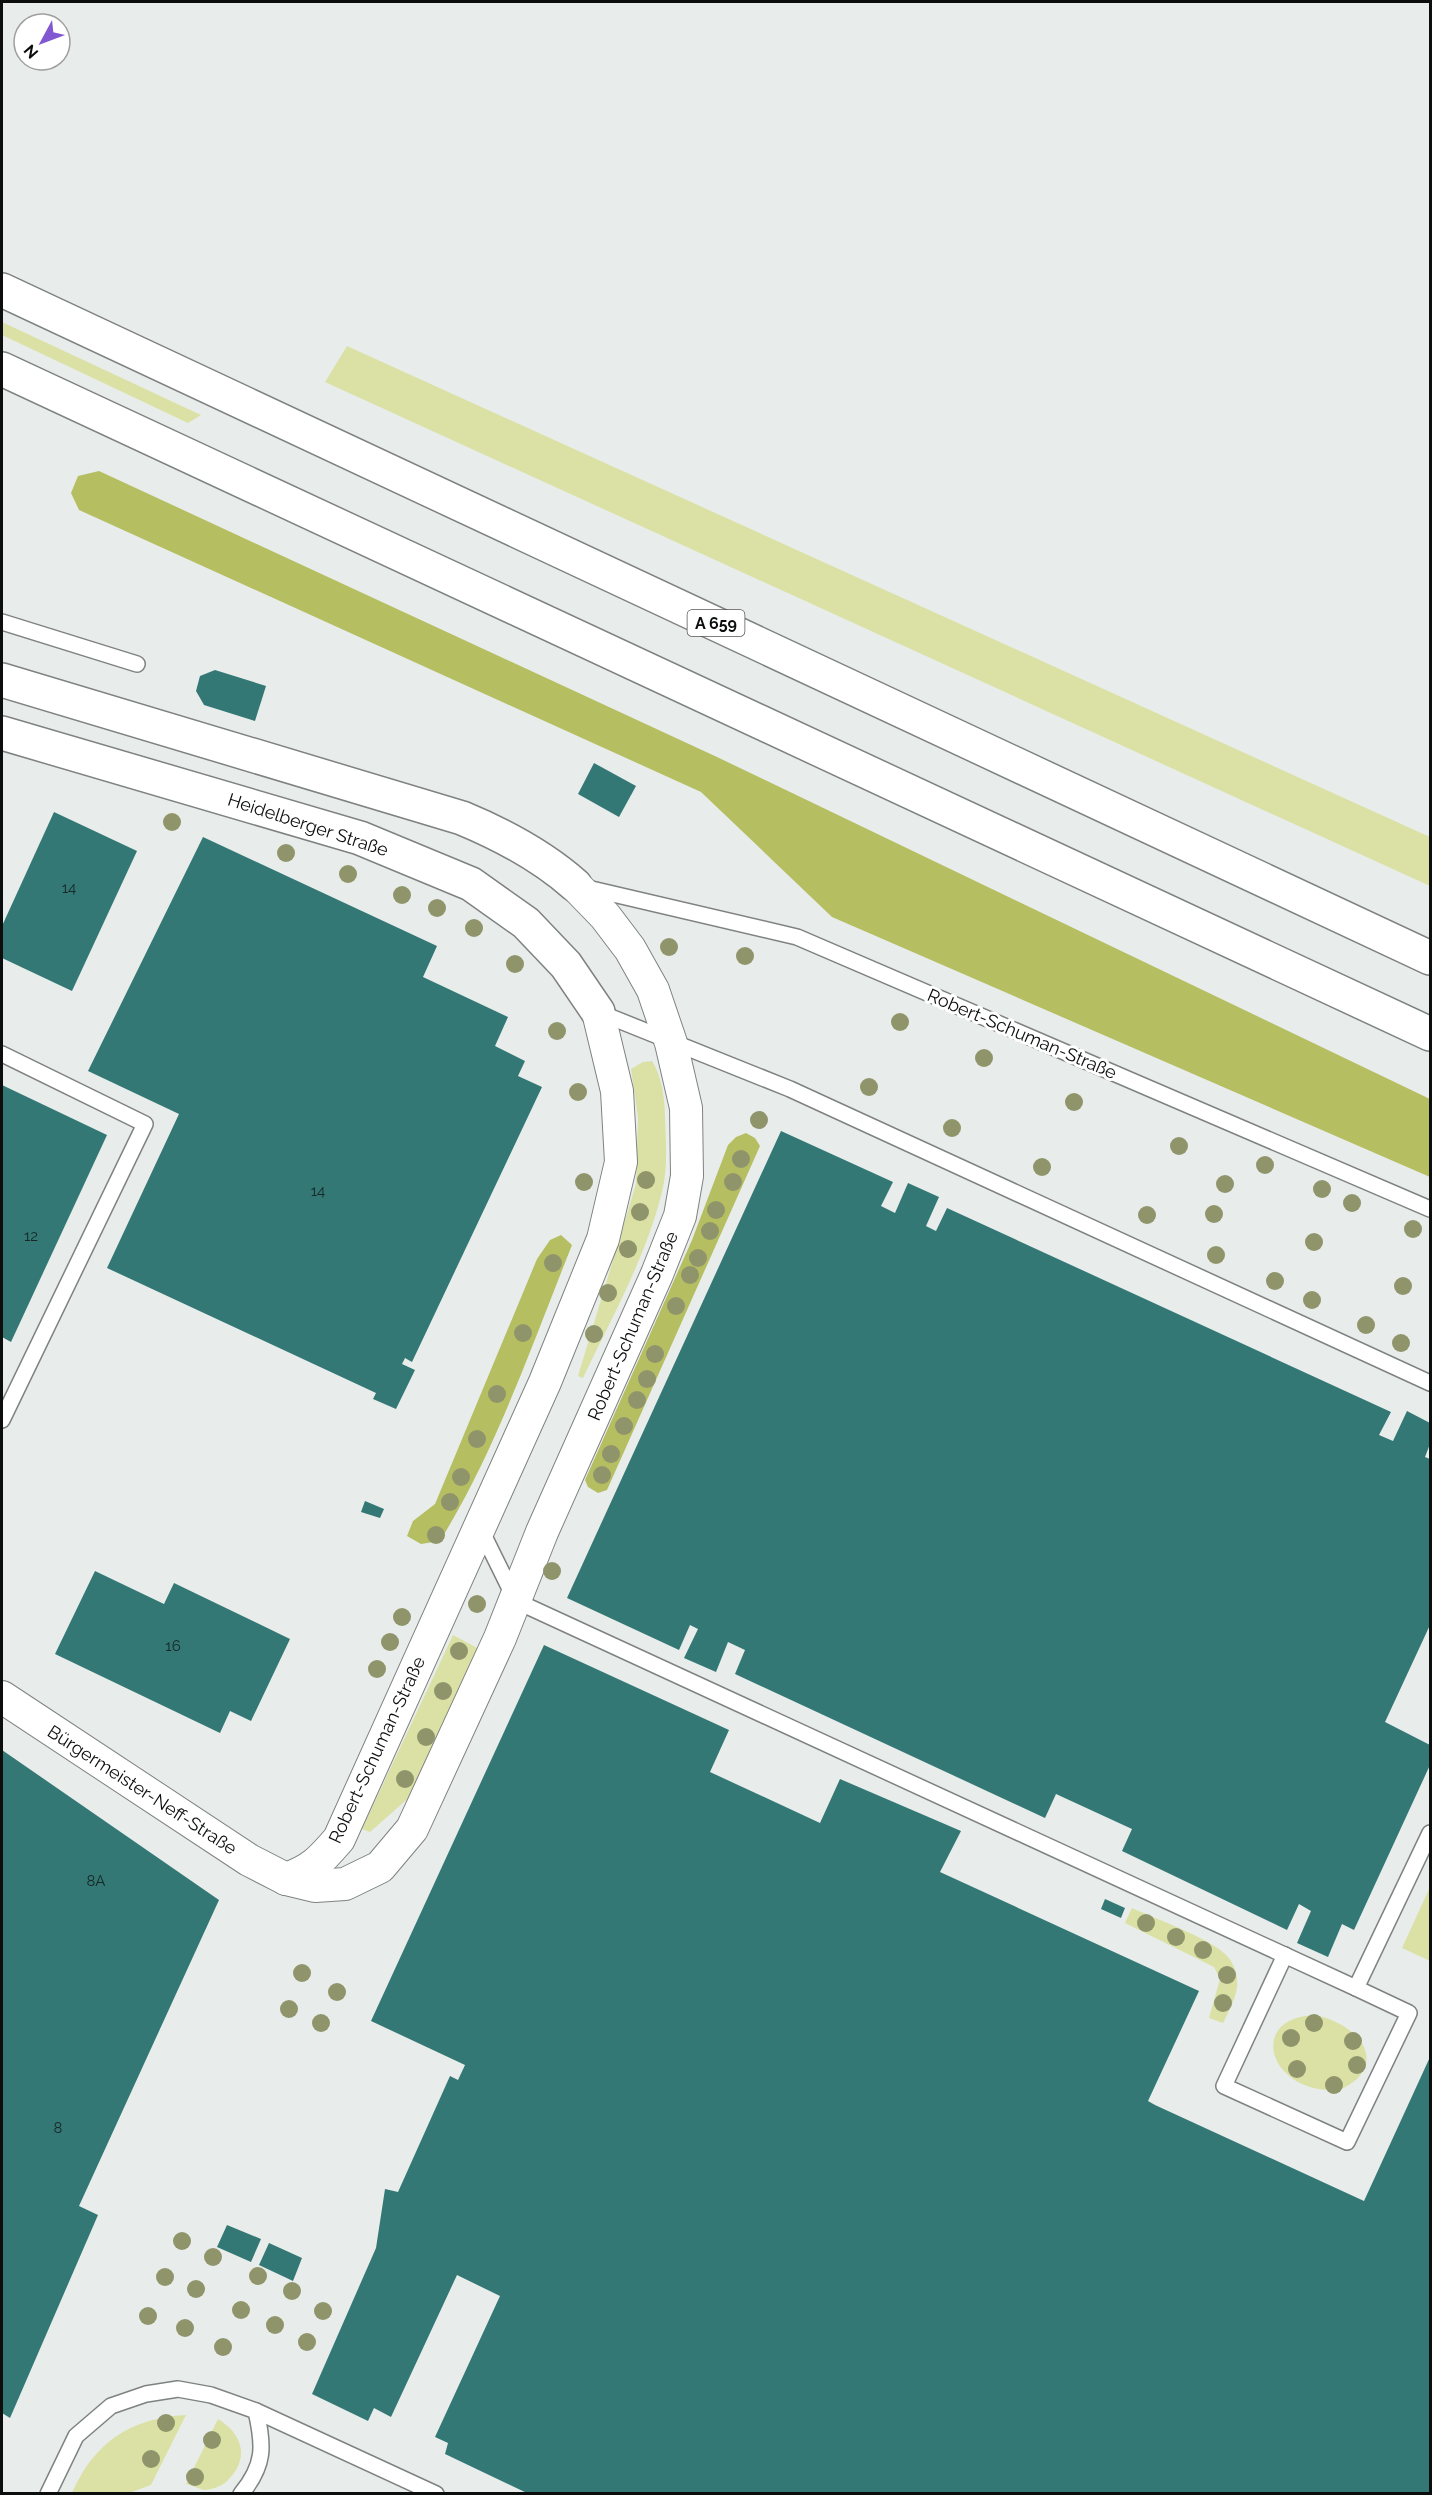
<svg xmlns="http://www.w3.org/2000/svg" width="1432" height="2495" font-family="Raleway,sans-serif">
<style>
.green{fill:#dbe1a4}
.forest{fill:#b6be62}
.building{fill:#337875}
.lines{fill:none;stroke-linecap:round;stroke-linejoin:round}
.service-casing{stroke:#7e8280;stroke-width:18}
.minor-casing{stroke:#7e8280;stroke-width:34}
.tertiary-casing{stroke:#7e8280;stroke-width:36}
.motorway-casing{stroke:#7e8280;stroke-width:36}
.service{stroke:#fff;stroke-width:15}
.minor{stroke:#fff;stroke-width:32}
.tertiary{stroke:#fff;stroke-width:33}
.motorway{stroke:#fff;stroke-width:33}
.tree{fill:#90946b}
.labels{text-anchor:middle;stroke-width:6;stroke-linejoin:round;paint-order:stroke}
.number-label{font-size:15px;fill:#162827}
.shield{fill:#fff;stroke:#555656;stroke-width:1.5}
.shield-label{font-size:16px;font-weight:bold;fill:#0c0e0d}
.street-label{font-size:18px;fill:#0c0e0d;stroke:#fff}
</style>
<rect width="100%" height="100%" fill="#e8edeb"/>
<g class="green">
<polygon points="2,322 201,415 188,423 2,335"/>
<polygon points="347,346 1430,837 1430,886 325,382"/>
<path d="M 652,1061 C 662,1076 665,1100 665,1118 C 666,1143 668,1168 662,1192 C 646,1257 612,1317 583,1378 L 578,1376 L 636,1184 L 638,1117 L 631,1069 L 643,1062 Z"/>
<polygon points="453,1635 479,1649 413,1794 370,1832 362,1829"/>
<polygon points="1430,1887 1430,1961 1402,1948"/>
<path d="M 1132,1908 C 1154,1918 1209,1938 1225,1954 C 1232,1960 1236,1970 1237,1979 C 1239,1994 1229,2010 1223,2023 L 1209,2018 L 1220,1979 L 1214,1967 L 1125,1923 Z"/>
<path d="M 1314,2015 C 1342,2019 1386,2048 1357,2079 C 1352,2083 1344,2089 1337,2090 C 1268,2093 1247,2018 1314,2015 Z"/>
<path d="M 186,2415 L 151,2485 L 129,2493 L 72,2493 C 94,2442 131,2418 186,2415 Z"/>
<path d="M 218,2419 C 244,2435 250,2460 226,2482 C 221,2486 212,2490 204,2490 C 199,2489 192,2485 186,2484 Z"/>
</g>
<g class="forest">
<polygon points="99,471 717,757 1430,1099 1430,1177 832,917 701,792 79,510 71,493 78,476"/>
<polygon points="746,1133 755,1138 760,1146 607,1490 598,1493 588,1487 585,1480 692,1240 728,1145 736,1137"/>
<path d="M 561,1235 L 572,1245 C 532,1345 496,1450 440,1541 L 421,1544 L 407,1536 L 413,1521 L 435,1504 L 537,1259 L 550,1240 Z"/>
</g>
<g class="building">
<polygon points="215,670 266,686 255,721 204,705 196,691 200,676"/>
<polygon points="594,763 636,786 619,817 578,794"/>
<polygon points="54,812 137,851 72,991 2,958 2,926"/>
<polygon points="203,837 437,946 423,977 508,1017 495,1046 525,1061 518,1076 542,1087 412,1362 405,1358 402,1364 415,1370 396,1409 373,1399 376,1393 107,1268 179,1114 88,1071"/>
<polygon points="2,1085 107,1135 11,1342 2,1337"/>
<polygon points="781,1131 893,1182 881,1206 895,1213 908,1183 939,1197 926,1226 936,1231 947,1208 1391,1412 1379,1435 1393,1441 1407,1411 1430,1423 1430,1444 1425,1457 1430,1459 1430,1625 1385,1722 1430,1745 1430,1765 1354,1930 1342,1924 1328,1957 1297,1943 1311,1911 1299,1904 1287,1930 1122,1851 1132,1829 1056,1794 1045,1818 735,1674 745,1650 728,1642 716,1672 684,1658 698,1629 690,1625 679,1650 567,1598"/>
<polygon points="365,1501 384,1509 380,1518 361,1512"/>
<polygon points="95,1571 164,1604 174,1583 290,1639 251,1721 230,1711 220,1733 55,1654"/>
<polygon points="544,1645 729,1730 710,1772 820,1823 840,1779 961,1831 940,1872 1199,1991 1148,2101 1155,2105 1364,2201 1430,2057 1430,2494 529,2494 445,2454 448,2443 435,2437 500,2296 457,2275 391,2417 374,2408 368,2421 312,2394 376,2248 385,2189 398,2192 450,2076 458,2080 465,2065 371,2021"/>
<polygon points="2,1750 219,1900 79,2206 98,2215 10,2418 2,2413"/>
<polygon points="1105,1899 1125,1908 1121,1918 1101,1909"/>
<polygon points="227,2225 261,2239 251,2262 217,2247"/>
<polygon points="269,2243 302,2258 293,2281 259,2265"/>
</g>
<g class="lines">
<g class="service-casing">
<g id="service">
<polyline points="2,622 137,664"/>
<polyline points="583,887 797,937 1430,1209"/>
<polyline points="598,1012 790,1089 1430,1383"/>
<polyline points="2,1054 145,1124 2,1420"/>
<polyline points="480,1528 516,1601 1356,1988 1430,1833"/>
<polyline points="1285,1955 1224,2086 1347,2142 1409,2013 1356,1988"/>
<polyline points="48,2494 76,2436 111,2406 146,2394 178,2389 211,2395 256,2411 436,2494"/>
<path d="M 241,2494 C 265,2465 264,2446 256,2411"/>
</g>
</g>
<g class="minor-casing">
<g id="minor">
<polyline points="2,1697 249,1860 286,1879 315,1886 345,1884 380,1867 412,1829 500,1638 542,1532 657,1274 680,1216 687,1176 686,1108 671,1043 653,990 630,949 605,916 575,885"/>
<path d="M 286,1879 C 312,1870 321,1860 339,1839 L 545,1382 L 603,1239 L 621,1162 L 617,1091 L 598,1012"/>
</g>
</g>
<g class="tertiary-casing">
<g id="tertiary">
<path d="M 2,680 L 462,818 C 503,835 541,855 575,885"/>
<polyline points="2,733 360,838 471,884 526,923 566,965 598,1012"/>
</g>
</g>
<g class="motorway-casing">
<g id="motorway">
<polyline points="2,290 1430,958"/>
<polyline points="2,369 1430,1034"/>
</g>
</g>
<use href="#service" class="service"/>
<use href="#minor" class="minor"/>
<use href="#tertiary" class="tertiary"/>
<use href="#motorway" class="motorway"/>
</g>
<g class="tree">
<circle cx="172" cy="822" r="9"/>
<circle cx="286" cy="853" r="9"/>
<circle cx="348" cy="874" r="9"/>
<circle cx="402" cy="895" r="9"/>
<circle cx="437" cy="908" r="9"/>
<circle cx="474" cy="928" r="9"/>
<circle cx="669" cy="947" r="9"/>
<circle cx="745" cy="956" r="9"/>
<circle cx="515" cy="964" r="9"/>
<circle cx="900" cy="1022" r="9"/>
<circle cx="557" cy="1031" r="9"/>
<circle cx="984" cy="1058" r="9"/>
<circle cx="869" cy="1087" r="9"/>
<circle cx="578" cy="1092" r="9"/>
<circle cx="1074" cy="1102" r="9"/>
<circle cx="759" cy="1120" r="9"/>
<circle cx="952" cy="1128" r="9"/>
<circle cx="1179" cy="1146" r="9"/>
<circle cx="741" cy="1159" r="9"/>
<circle cx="1265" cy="1165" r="9"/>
<circle cx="1042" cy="1167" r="9"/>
<circle cx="646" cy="1180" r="9"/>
<circle cx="584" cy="1182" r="9"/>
<circle cx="733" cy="1182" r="9"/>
<circle cx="1225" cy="1184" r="9"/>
<circle cx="1322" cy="1189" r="9"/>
<circle cx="1352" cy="1203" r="9"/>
<circle cx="716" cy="1210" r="9"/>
<circle cx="640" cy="1212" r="9"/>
<circle cx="1214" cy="1214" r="9"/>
<circle cx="1147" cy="1215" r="9"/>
<circle cx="1413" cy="1229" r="9"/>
<circle cx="710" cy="1231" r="9"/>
<circle cx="1314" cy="1242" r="9"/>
<circle cx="628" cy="1249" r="9"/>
<circle cx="1216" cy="1255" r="9"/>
<circle cx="698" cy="1258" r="9"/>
<circle cx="553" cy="1263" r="9"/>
<circle cx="690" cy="1275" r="9"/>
<circle cx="1275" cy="1281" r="9"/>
<circle cx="1403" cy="1286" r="9"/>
<circle cx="608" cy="1293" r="9"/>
<circle cx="1312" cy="1300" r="9"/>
<circle cx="676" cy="1306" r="9"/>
<circle cx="1366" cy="1325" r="9"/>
<circle cx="523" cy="1333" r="9"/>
<circle cx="594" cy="1334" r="9"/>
<circle cx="1401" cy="1343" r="9"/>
<circle cx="655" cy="1354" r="9"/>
<circle cx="647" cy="1379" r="9"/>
<circle cx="497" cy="1394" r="9"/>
<circle cx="637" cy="1400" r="9"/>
<circle cx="624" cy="1426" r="9"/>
<circle cx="477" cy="1439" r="9"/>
<circle cx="611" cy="1454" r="9"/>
<circle cx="602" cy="1475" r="9"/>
<circle cx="461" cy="1477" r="9"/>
<circle cx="450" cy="1502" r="9"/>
<circle cx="436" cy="1535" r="9"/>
<circle cx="552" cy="1571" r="9"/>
<circle cx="477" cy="1604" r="9"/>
<circle cx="402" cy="1617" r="9"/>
<circle cx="390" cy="1642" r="9"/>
<circle cx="459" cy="1651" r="9"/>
<circle cx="377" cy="1669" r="9"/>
<circle cx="443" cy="1691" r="9"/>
<circle cx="426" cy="1737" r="9"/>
<circle cx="405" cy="1779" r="9"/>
<circle cx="1146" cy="1923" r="9"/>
<circle cx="1176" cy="1937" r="9"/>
<circle cx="1203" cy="1950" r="9"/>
<circle cx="302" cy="1973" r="9"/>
<circle cx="1227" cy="1975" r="9"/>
<circle cx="337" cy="1992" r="9"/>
<circle cx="1223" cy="2003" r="9"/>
<circle cx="289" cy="2009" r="9"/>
<circle cx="321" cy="2023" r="9"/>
<circle cx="1314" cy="2023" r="9"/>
<circle cx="1291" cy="2038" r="9"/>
<circle cx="1353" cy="2041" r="9"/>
<circle cx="1357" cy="2065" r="9"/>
<circle cx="1297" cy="2069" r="9"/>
<circle cx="1334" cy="2085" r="9"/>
<circle cx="182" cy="2241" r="9"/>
<circle cx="213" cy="2257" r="9"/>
<circle cx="258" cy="2276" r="9"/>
<circle cx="165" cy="2277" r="9"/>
<circle cx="196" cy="2289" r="9"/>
<circle cx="292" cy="2291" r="9"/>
<circle cx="241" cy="2310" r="9"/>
<circle cx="323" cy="2311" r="9"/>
<circle cx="148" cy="2316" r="9"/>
<circle cx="275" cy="2325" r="9"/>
<circle cx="185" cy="2328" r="9"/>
<circle cx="307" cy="2342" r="9"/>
<circle cx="223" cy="2347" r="9"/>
<circle cx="166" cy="2423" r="9"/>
<circle cx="212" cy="2440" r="9"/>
<circle cx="151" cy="2459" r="9"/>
<circle cx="195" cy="2477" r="9"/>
</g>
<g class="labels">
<g class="number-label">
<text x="69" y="893">14</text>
<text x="318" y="1196">14</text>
<text x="31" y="1241">12</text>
<text x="173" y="1651">16</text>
<text x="96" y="1886">8A</text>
<text x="58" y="2133">8</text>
</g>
<rect class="shield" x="687.5" y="610" width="57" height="26" rx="4.5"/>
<g class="shield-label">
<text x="716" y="629">A 659</text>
</g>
<g class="street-label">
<text transform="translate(308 825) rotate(18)" y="6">Heidelberger Straße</text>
<text transform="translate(1022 1034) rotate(23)" y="6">Robert-Schuman-Straße</text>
<text transform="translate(633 1326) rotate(-67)" y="6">Robert-Schuman-Straße</text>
<text transform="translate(377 1750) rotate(-65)" y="6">Robert-Schuman-Straße</text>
<text transform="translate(142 1790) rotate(33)" y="6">Bürgermeister-Neff-Straße</text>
</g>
</g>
<rect width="1432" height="2495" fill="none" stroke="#0c0e0d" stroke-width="6"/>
<g transform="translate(42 42) rotate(229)"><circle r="28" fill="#ffffff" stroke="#9e9f9e" stroke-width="1.5"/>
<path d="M0-4.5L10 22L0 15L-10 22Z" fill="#8258d2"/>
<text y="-9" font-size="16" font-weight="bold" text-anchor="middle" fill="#0c0e0d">N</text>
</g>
</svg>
